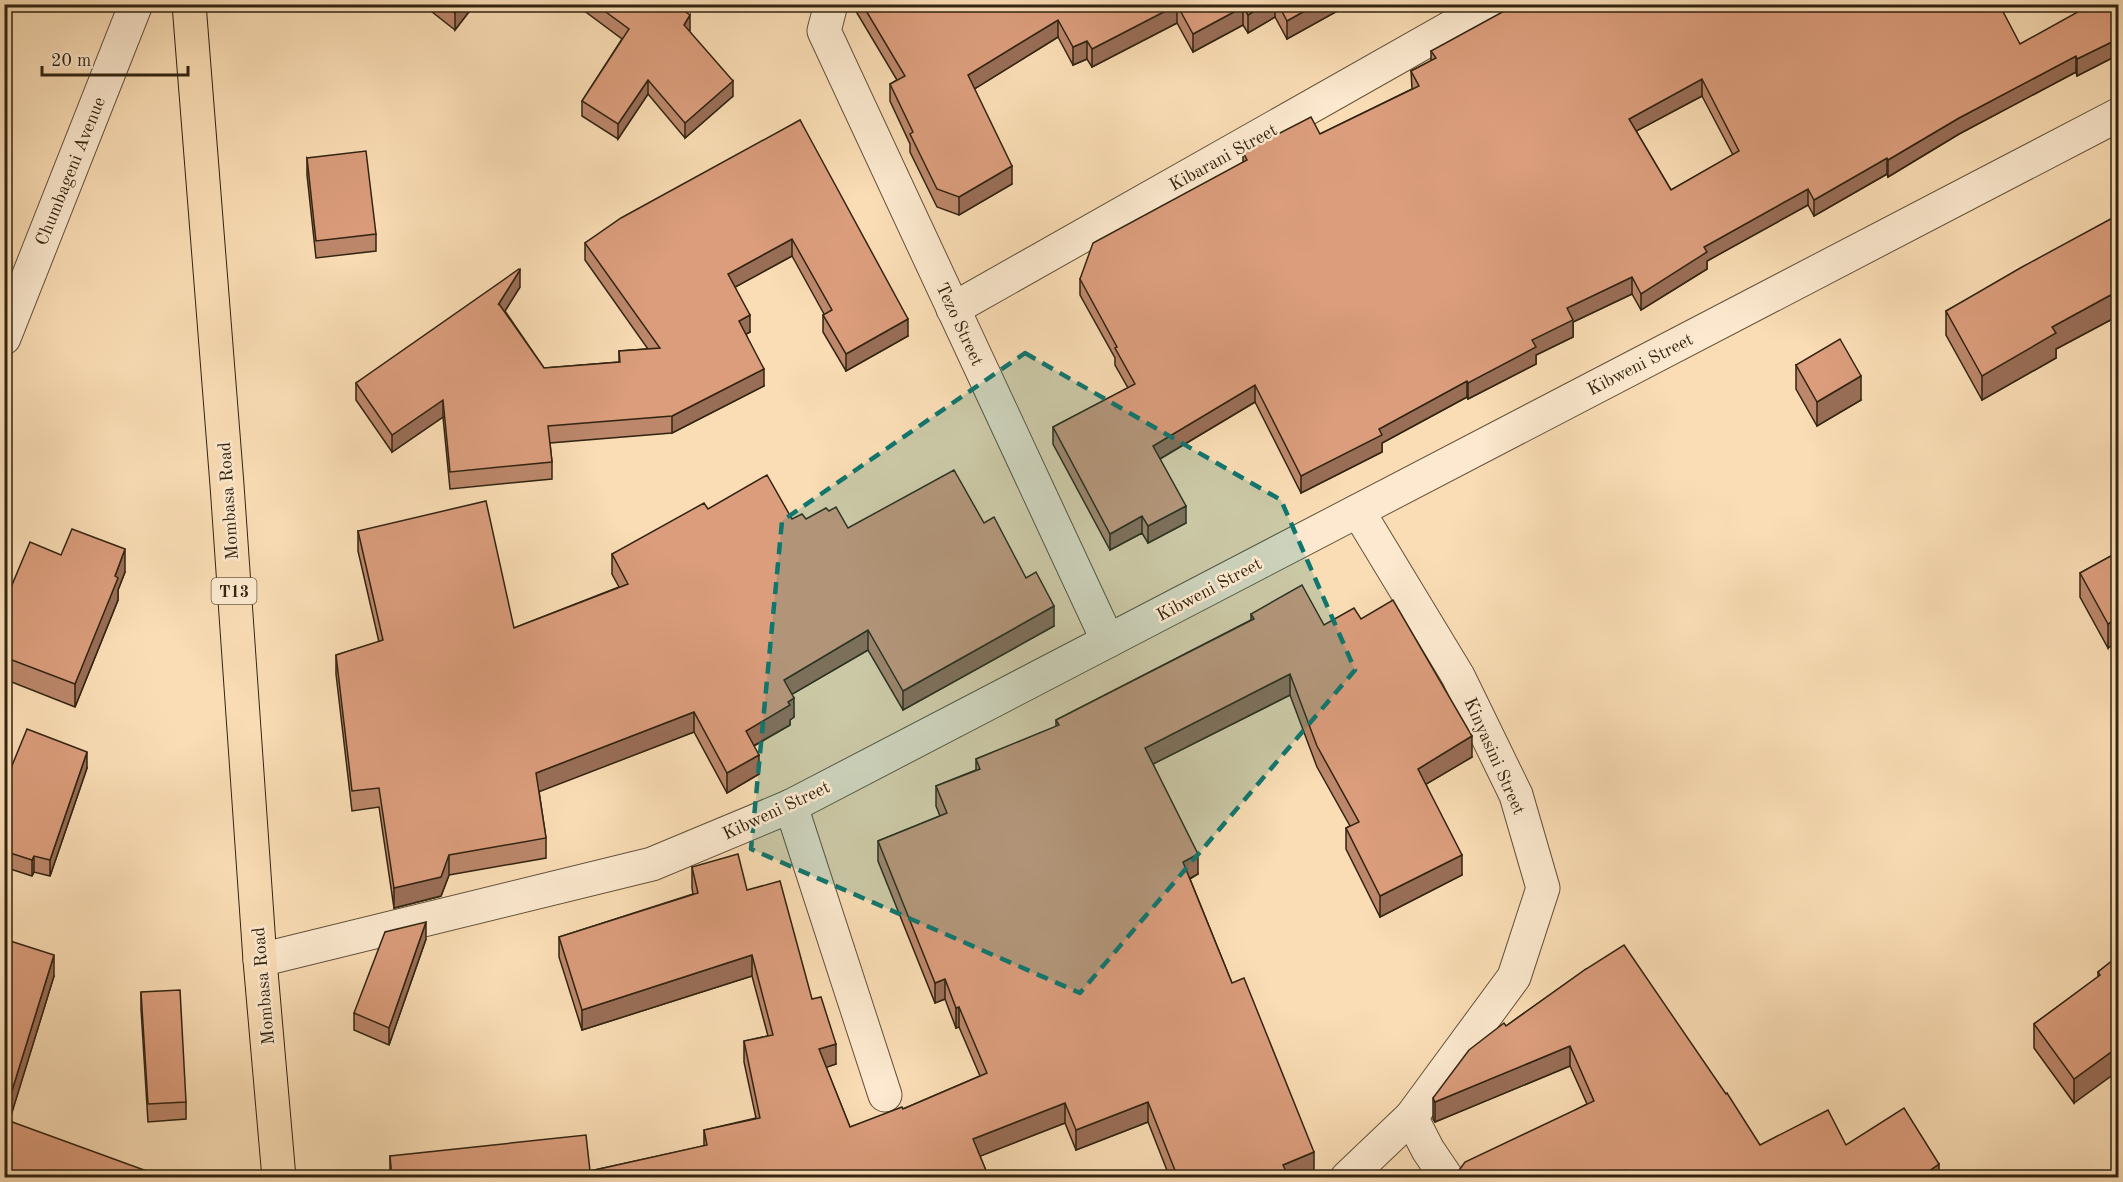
<svg xmlns="http://www.w3.org/2000/svg" width="2123" height="1182" font-family="'Old Standard TT',serif">
<style>
.lines{fill:none;stroke-linecap:round;stroke-linejoin:round}
.minor-casing{stroke:#64523a;stroke-width:35}
.highway-casing{stroke:#322411;stroke-width:35}
.minor{stroke:#fce9cf;stroke-width:33}
.highway{stroke:#faddb5;stroke-width:33}
.wall{fill:#bc876b;stroke:#322411;stroke-width:1.5;fill-rule:evenodd}
.shaded-wall{fill:#996e57;stroke:#322411;stroke-width:1.5}
.building{fill:#db9d7c;stroke:#322411;stroke-width:1.5;fill-rule:evenodd}
.marked{fill:#0f766e;fill-opacity:0.2;stroke:#0f766e;stroke-width:4.5;stroke-dasharray:12 8;stroke-linejoin:round}
.labels{text-anchor:middle;stroke-width:5;stroke-linejoin:round;paint-order:stroke}
.shield{fill:#fce9cf;stroke:#6f5f4a;stroke-width:1.5}
.shield-label{font-size:16px;font-weight:bold;fill:#322411}
.street-label{font-size:18px;fill:#322411;stroke:#fce9cf}
</style>
<rect width="100%" height="100%" fill="#faddb5"/>
<filter id="stains"><feTurbulence type="fractalNoise" baseFrequency=".00333" numOctaves="4"/><feColorMatrix values="0 0 0 0 .2 0 0 0 0 .09 0 0 0 0 .02 0 0 0 .5 -.17"/></filter>
<radialGradient id="worn" r=".72"><stop offset=".6" stop-color="#630" stop-opacity="0"/><stop offset="1" stop-color="#630" stop-opacity=".3"/></radialGradient>
<g class="lines">
<g class="minor-casing">
<g id="minor">
<polyline points="831,4 824,31 1108,641"/>
<polyline points="953,309 1492,4"/>
<polyline points="4,338 136,4"/>
<polyline points="791,806 885,1095"/>
<polyline points="260,960 652,864 791,806 2118,115"/>
<polyline points="1411,1117 1428,1150 1447,1178"/>
<polyline points="1347,1178 1411,1117 1514,977 1543,888 1516,795 1458,676 1358,511"/>
</g>
</g>
<g class="highway-casing">
<polyline id="highway" points="189,4 227,485 260,960 279,1178"/>
</g>
<use href="#minor" class="minor"/>
<use href="#highway" class="highway"/>
</g>
<g class="wall">
<polygon points="422,4 475,4 455,30"/>
<polygon points="575,4 674,4 690,30 689,31 733,96 685,138 648,94 618,139 582,116 582,101 622,39"/>
<polygon points="854,4 1350,4 1287,39 1275,17 1248,33 1243,25 1193,52 1177,23 1092,67 1087,59 1073,65 1058,37 974,89 1012,184 959,215 937,207 910,152 910,144 890,101 890,84 897,80 854,8"/>
<path d="M 2118,4 L 2118,55 L 2077,76 L 2076,72 L 1959,134 L 1888,177 L 1887,174 L 1814,216 L 1808,205 L 1707,261 L 1707,269 L 1641,310 L 1632,294 L 1573,322 L 1573,337 L 1536,355 L 1536,364 L 1468,399 L 1467,397 L 1382,443 L 1382,452 L 1301,493 L 1255,402 L 1160,459 L 1186,523 L 1148,543 L 1142,533 L 1110,550 L 1053,444 L 1053,427 L 1128,388 L 1115,365 L 1115,358 L 1080,295 L 1080,279 L 1243,162 L 1243,152 L 1320,134 L 1412,89 L 1411,71 L 1431,61 L 1431,51 L 2020,44 ZM 1702,96 L 1733,155 L 1671,190 L 1636,131 Z"/>
<polygon points="800,120 908,336 846,371 823,332 823,315 824,314 792,256 735,287 750,332 746,334 764,386 672,433 550,443 552,462 552,479 450,489 443,417 392,452 356,400 356,383 520,287 505,311 544,368 619,362 619,351 648,349 585,260 585,243"/>
<polygon points="307,158 376,234 376,251 316,258 307,175"/>
<polygon points="2118,215 2118,316 2056,349 2056,358 1982,400 1946,335 1946,311"/>
<polygon points="1796,365 1861,400 1817,426 1796,389"/>
<polygon points="708,509 792,519 806,519 848,528 984,523 1026,578 1054,626 903,710 868,650 792,694 794,717 790,720 790,725 754,746 759,774 727,793 694,732 539,791 546,838 546,858 449,875 441,896 394,908 379,807 352,811 336,674 336,655 379,642 358,551 358,531 514,628 619,587 612,574 612,554"/>
<polygon points="2118,552 2108,648 2080,597 2080,573"/>
<polygon points="61,555 125,572 118,590 118,600 75,707 4,679 4,604"/>
<polygon points="1251,614 1324,625 1361,619 1472,757 1426,784 1462,875 1380,917 1346,849 1346,828 1350,826 1317,767 1290,695 1153,764 1198,874 1190,879 1232,983 1314,1173 1302,1178 1170,1178 1148,1122 1076,1150 1065,1123 980,1156 989,1178 390,1178 390,1156 590,1171 704,1146 704,1130 756,1118 744,1062 744,1041 768,1036 752,976 582,1030 559,957 559,937 693,894 692,888 692,867 747,890 812,999 836,1064 826,1067 850,1127 903,1109 980,1076 959,1027 956,1028 945,999 935,1003 878,861 878,841 940,816 936,806 936,786 976,770 976,759 1056,727 1056,720 1251,620"/>
<polygon points="87,768 50,876 34,872 32,876 4,867 4,785"/>
<polygon points="4,939 54,976 9,1121 4,1178"/>
<polygon points="426,939 389,1045 354,1030 354,1013"/>
<polygon points="2118,956 2074,1103 2034,1048 2034,1024 2098,977 2098,972"/>
<polygon points="1586,969 1760,1145 1846,1145 1939,1178 1432,1178 1448,1176 1457,1173 1587,1104 1570,1066 1435,1122 1433,1119 1433,1098 1506,1026"/>
<polygon points="141,992 186,1102 186,1119 148,1122 141,1009"/>
</g>
<g class="shaded-wall">
<polygon points="462,4 475,4 455,30 455,13"/>
<polygon points="1266,4 1275,4 1275,17 1248,33 1248,15"/>
<polygon points="1317,4 1350,4 1287,39 1287,21"/>
<polygon points="1177,5 1177,23 1092,67 1092,49"/>
<polygon points="1243,7 1243,25 1193,52 1193,34"/>
<polygon points="690,15 690,30 684,39 684,25"/>
<polygon points="1058,20 1058,37 968,93 968,75"/>
<polygon points="2118,39 2118,55 2077,76 2077,59"/>
<polygon points="1087,41 1087,59 1073,65 1073,47"/>
<polygon points="2076,56 2076,72 1959,134 1888,177 1888,160 1959,118"/>
<polygon points="1702,79 1702,96 1629,135 1629,119"/>
<polygon points="648,80 648,94 618,139 618,124"/>
<polygon points="733,81 733,96 685,138 685,123"/>
<polygon points="1887,158 1887,174 1814,216 1814,200"/>
<polygon points="1012,166 1012,184 959,215 959,197"/>
<polygon points="1808,189 1808,205 1707,261 1707,269 1641,310 1641,294 1704,247"/>
<polygon points="792,239 792,256 728,291 728,274"/>
<polygon points="520,270 520,287 498,322 498,305"/>
<polygon points="1632,277 1632,294 1573,322 1573,337 1536,355 1536,364 1468,399 1468,383 1532,340 1567,308"/>
<polygon points="2118,291 2118,316 2056,349 2056,358 1982,400 1982,376 2052,327"/>
<polygon points="750,315 750,332 739,338 739,321"/>
<polygon points="908,319 908,336 846,371 846,354"/>
<polygon points="764,369 764,386 672,433 672,416"/>
<polygon points="1861,376 1861,400 1817,426 1817,402"/>
<polygon points="1467,381 1467,397 1382,443 1382,452 1301,493 1301,476 1379,429"/>
<polygon points="1255,385 1255,402 1153,463 1153,446"/>
<polygon points="443,400 443,417 392,452 392,435"/>
<polygon points="1186,506 1186,523 1148,543 1148,526"/>
<polygon points="1142,516 1142,533 1110,550 1110,534"/>
<polygon points="125,549 125,572 118,590 118,600 75,707 75,684"/>
<polygon points="1054,606 1054,626 903,710 903,691"/>
<polygon points="2118,618 2118,642 2108,648 2108,624"/>
<polygon points="868,630 868,650 784,699 784,680"/>
<polygon points="1290,674 1290,695 1145,768 1145,748"/>
<polygon points="794,698 794,717 790,720 790,725 746,750 746,731"/>
<polygon points="694,712 694,732 536,793 536,773"/>
<polygon points="1472,736 1472,757 1418,789 1418,769"/>
<polygon points="87,752 87,768 50,876 50,860"/>
<polygon points="759,755 759,774 727,793 727,773"/>
<polygon points="1198,854 1198,874 1183,882 1183,862"/>
<polygon points="449,855 449,875 441,896 394,908 394,888"/>
<polygon points="1462,855 1462,875 1380,917 1380,896"/>
<polygon points="34,856 34,872 32,876 32,860"/>
<polygon points="426,922 426,939 389,1045 389,1028"/>
<polygon points="54,955 54,976 6,1132 6,1110"/>
<polygon points="752,955 752,976 582,1030 582,1010"/>
<polygon points="945,979 945,999 935,1003 935,983"/>
<polygon points="959,1007 959,1027 956,1028 956,1008"/>
<polygon points="836,1044 836,1064 819,1070 819,1049"/>
<polygon points="1570,1046 1570,1066 1435,1122 1435,1102"/>
<polygon points="2118,1047 2118,1071 2074,1103 2074,1079"/>
<polygon points="1148,1102 1148,1122 1076,1150 1076,1130"/>
<polygon points="1065,1103 1065,1123 973,1159 973,1139"/>
<polygon points="1314,1152 1314,1173 1302,1178 1283,1178 1283,1165"/>
<polygon points="1939,1164 1939,1178 1919,1178"/>
<polygon points="1626,1170 1626,1178 1614,1178"/>
</g>
<g class="building">
<polygon points="444,4 462,4 455,13"/>
<polygon points="595,4 674,4 690,15 684,25 733,81 685,123 648,80 618,124 582,101 629,29"/>
<polygon points="862,4 1266,4 1248,15 1243,7 1193,34 1177,5 1092,49 1087,41 1073,47 1058,20 968,75 1012,166 959,197 937,189 910,134 913,132 890,84 905,76"/>
<polygon points="1278,4 1317,4 1287,21"/>
<path d="M 1517,4 L 1999,4 L 2020,44 L 2092,4 L 2118,4 L 2118,39 L 2077,59 L 2076,56 L 1959,118 L 1888,160 L 1887,158 L 1814,200 L 1808,189 L 1704,247 L 1707,252 L 1641,294 L 1632,277 L 1567,308 L 1573,320 L 1532,340 L 1536,347 L 1468,383 L 1467,381 L 1379,429 L 1382,435 L 1301,476 L 1255,385 L 1153,446 L 1186,506 L 1148,526 L 1142,516 L 1110,534 L 1053,427 L 1135,384 L 1115,348 L 1117,347 L 1080,279 L 1093,243 L 1247,160 L 1243,152 L 1311,117 L 1320,134 L 1419,86 L 1411,71 L 1436,58 L 1431,51 ZM 1702,79 L 1739,151 L 1671,190 L 1629,119 Z"/>
<polygon points="800,120 908,319 846,354 823,315 832,310 792,239 728,274 750,315 739,321 764,369 672,416 548,426 552,462 450,472 443,400 392,435 356,383 519,269 520,270 498,305 499,304 544,368 620,362 619,351 660,348 585,243 621,218"/>
<polygon points="366,151 376,234 316,241 307,158"/>
<polygon points="2118,215 2118,291 2052,327 2056,333 1982,376 1946,311 2022,267"/>
<polygon points="1840,339 1861,376 1817,402 1796,365"/>
<polygon points="954,470 984,523 994,517 1026,578 1036,572 1054,606 903,691 868,630 784,680 794,698 788,702 790,705 746,731 759,755 727,773 694,712 536,773 546,838 449,855 441,877 394,888 379,788 352,791 336,655 383,640 358,531 486,501 514,628 628,584 612,554 704,503 708,509 767,475 792,519 802,514 806,519 826,508 829,511 836,507 848,528"/>
<polygon points="72,529 125,549 115,576 118,578 75,684 4,657 4,604 30,542 61,555"/>
<polygon points="2118,552 2118,618 2108,624 2080,573"/>
<polygon points="1302,585 1324,625 1354,608 1361,619 1393,600 1472,736 1418,769 1462,855 1380,896 1346,828 1359,822 1317,746 1290,674 1145,748 1198,854 1183,862 1232,983 1244,978 1314,1152 1283,1165 1289,1178 1178,1178 1148,1102 1076,1130 1065,1103 973,1139 989,1178 392,1178 390,1156 586,1135 590,1171 707,1145 704,1130 760,1118 744,1041 773,1035 752,955 582,1010 559,937 698,893 692,867 738,854 747,890 780,881 812,999 821,997 836,1044 819,1049 850,1127 902,1107 903,1109 987,1073 959,1007 956,1008 945,979 935,983 878,841 947,813 936,786 980,769 976,759 1059,725 1056,720 1254,619 1251,614"/>
<polygon points="27,729 87,752 50,860 34,856 32,860 4,851 4,785"/>
<polygon points="426,922 389,1028 354,1013 385,932"/>
<polygon points="4,939 54,955 6,1110 4,1110"/>
<polygon points="1624,945 1726,1094 1727,1093 1760,1145 1828,1110 1846,1145 1904,1108 1939,1164 1919,1178 1630,1178 1626,1170 1614,1178 1432,1178 1439,1174 1448,1176 1457,1173 1465,1162 1594,1101 1570,1046 1435,1102 1433,1098 1469,1050 1504,1023 1506,1026 1586,969"/>
<polygon points="2118,956 2118,1047 2074,1079 2034,1024 2100,975 2098,972"/>
<polygon points="180,990 186,1102 148,1104 141,992"/>
<polygon points="4,1119 166,1178 4,1178"/>
</g>
<path class="marked" d="M 1025,353 L 1281,500 L 1355,670 L 1080,993 L 751,849 L 782,521 Z"/>
<g class="labels">
<rect class="shield" x="211.5" y="578" width="45" height="26" rx="4.5"/>
<g class="shield-label">
<text x="234" y="597">T13</text>
</g>
<g class="street-label">
<text transform="translate(1223 157) rotate(-29)" y="6">Kibarani Street</text>
<text transform="translate(70 171) rotate(-68)" y="6">Chumbageni Avenue</text>
<text transform="translate(960 324) rotate(65)" y="6">Tezo Street</text>
<text transform="translate(1640 364) rotate(-27)" y="6">Kibweni Street</text>
<text transform="translate(228 501) rotate(-94)" y="6">Mombasa Road</text>
<text transform="translate(1209 589) rotate(-28)" y="6">Kibweni Street</text>
<text transform="translate(1495 756) rotate(66)" y="6">Kinyasini Street</text>
<text transform="translate(776 810) rotate(-25)" y="6">Kibweni Street</text>
<text transform="translate(263 986) rotate(-95)" y="6">Mombasa Road</text>
</g>
</g>
<rect width="2123" height="1182" fill="none" stroke="#faddb5" stroke-width="24"/>
<rect x="6" y="6" width="2111" height="1170" fill="none" stroke="#322411" stroke-width="3"/>
<rect x="12" y="12" width="2099" height="1158" fill="none" stroke="#322411" stroke-width="1.5"/>
<path d="M42 66v9h146v-9" fill="none" stroke="#322411" stroke-width="3"/>
<text x="51" y="66" font-size="18" fill="#322411" stroke="#fce9cf" stroke-width="4.5" paint-order="stroke">20 m</text>
<rect width="100%" height="100%" filter="url(#stains)"/>
<rect width="100%" height="100%" fill="url(#worn)"/>
</svg>
